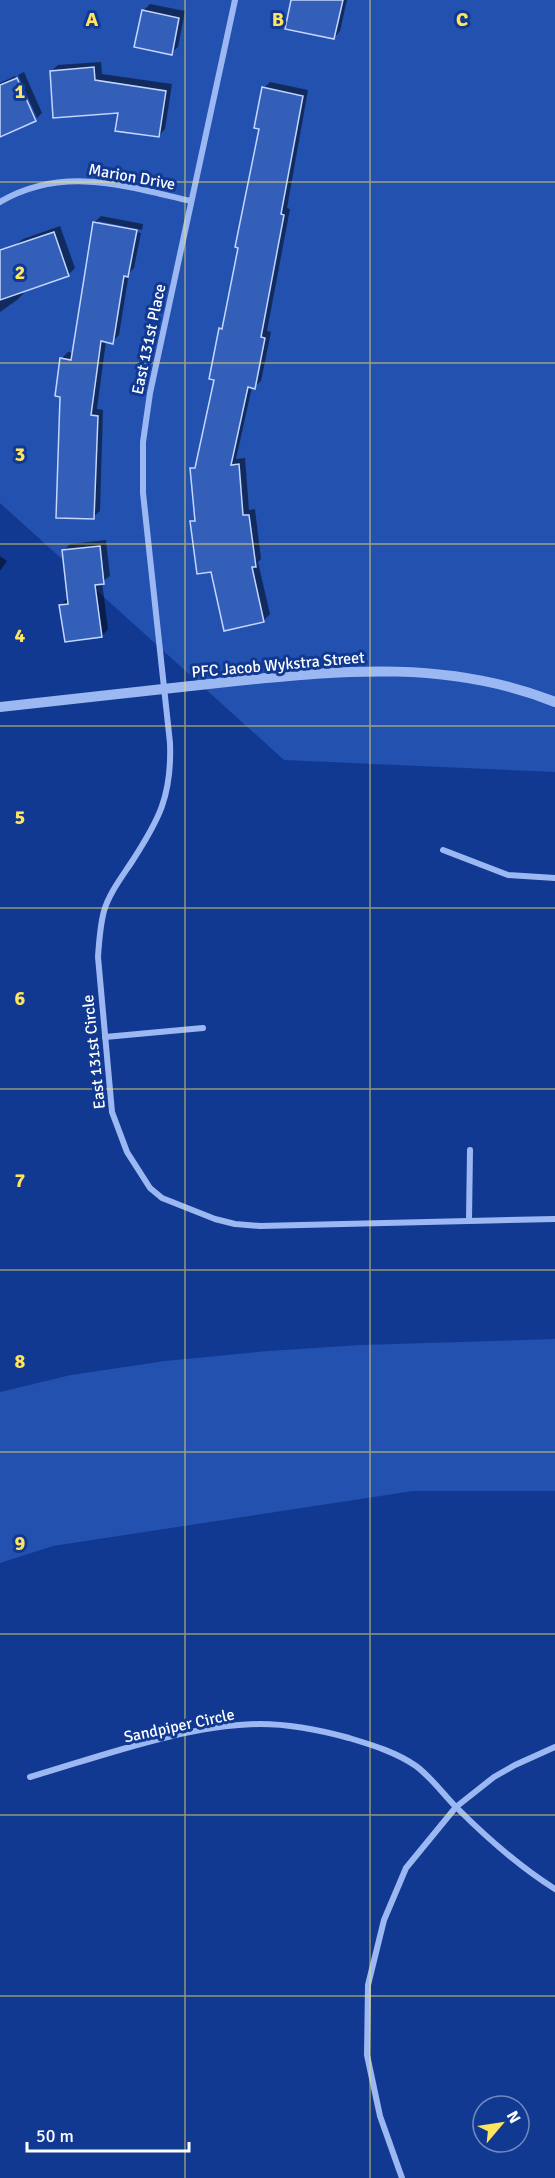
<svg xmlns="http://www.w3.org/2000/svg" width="555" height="2178" font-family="Signika,sans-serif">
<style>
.green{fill:#2251b0}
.shadow{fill:#0007}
.building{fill:#345fb9;stroke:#c3d6fd;stroke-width:1.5}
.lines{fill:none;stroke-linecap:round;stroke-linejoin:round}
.minor{stroke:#9cb8f3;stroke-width:6}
.tertiary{stroke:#9cb8f3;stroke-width:10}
.grid{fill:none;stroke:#ffe45d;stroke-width:1.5;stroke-opacity:0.55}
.labels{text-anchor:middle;stroke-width:6;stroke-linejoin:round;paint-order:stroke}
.street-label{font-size:16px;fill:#fff;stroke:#113991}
.grid-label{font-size:20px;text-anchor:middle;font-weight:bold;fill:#ffe45d;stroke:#113991;stroke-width:6;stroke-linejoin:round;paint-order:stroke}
</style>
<rect width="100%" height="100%" fill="#113991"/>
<g class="green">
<polygon points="0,0 555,0 555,772 284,760 0,503"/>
<polygon points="555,1339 555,1491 413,1491 53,1546 0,1563 0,1392 71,1375 165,1361 268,1351 361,1345"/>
</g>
<g class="shadow">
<polygon points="292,0 347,0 340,31 334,38"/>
<polygon points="150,4 185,11 178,47 171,53 143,11"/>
<polygon points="101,62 102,74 172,84 165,129 159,136 51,71 58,65"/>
<polygon points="24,72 42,113 37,118 18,75"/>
<polygon points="15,76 34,119 36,119 0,136 0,83"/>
<polygon points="270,82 308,90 287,208 290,209 267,331 271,332 261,381 254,387 252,387 236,459 245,458 249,510 255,509 261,559 258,562 270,614 263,621 212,570 192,522 196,518 192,469 197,463 216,379 221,329 224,326 261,128 264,88"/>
<polygon points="101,216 143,224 142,230 98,221 98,224 141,233 134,268 129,273 119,335 112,342 106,341 97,409 103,410 100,511 93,517 61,359 68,352 74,353 94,223"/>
<polygon points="60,226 75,268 68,275 22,291 24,293 17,300 0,312 0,256 23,239"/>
<polygon points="106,540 110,576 102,582 108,629 102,636 61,605 68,598 63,551 70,544"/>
<polygon points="0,556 7,561 0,571"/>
</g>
<g class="building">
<polygon points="291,0 343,0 334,39 285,29"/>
<polygon points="142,10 179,18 172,55 134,47"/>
<polygon points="94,67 95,80 166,91 159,137 115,131 118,113 53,118 50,71"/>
<polygon points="17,78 36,121 0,137 0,85"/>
<polygon points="262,87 303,96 281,214 284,215 261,337 265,338 255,389 248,387 231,465 239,464 243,515 249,515 256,567 252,567 264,622 224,631 211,572 197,574 190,521 195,521 190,468 195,468 214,380 209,379 219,328 222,329 238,248 235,247 259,129 254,128"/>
<polygon points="93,222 137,230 128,277 124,276 113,344 101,341 91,415 98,416 94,519 56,518 60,397 55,396 60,358 71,360"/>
<polygon points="54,232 69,276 0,300 0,250"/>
<polygon points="100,546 104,584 95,585 102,637 65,642 59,605 68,604 62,550"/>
</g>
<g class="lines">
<g class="minor">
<path d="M 235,0 L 150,393 L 143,442 L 143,493 L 170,743 C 172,796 159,820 131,863 C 121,878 109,894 104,911 C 100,926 99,942 98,957 L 112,1112 L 127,1152 L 150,1188 L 162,1198 L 215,1219 L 235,1224 L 260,1226 L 555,1219"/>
<path d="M 0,202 C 63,165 125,186 191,201"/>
<polyline points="443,850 508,875 555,878"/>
<polyline points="105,1037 203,1028"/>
<polyline points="469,1220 470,1150"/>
<path d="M 30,1777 C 102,1756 185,1725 260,1724 C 290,1724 320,1730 349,1738 C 372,1745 396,1752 416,1766 C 432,1778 443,1794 457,1808 C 486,1837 520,1867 555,1889"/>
<polyline points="402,2178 380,2116 367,2055 368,1985 384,1920 406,1868 456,1807 494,1777 515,1765 555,1747"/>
</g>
<path class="tertiary" d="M 0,707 C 79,699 157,689 236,681 C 345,670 450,660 555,702"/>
</g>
<path class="grid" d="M 185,0 L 185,2178M 370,0 L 370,2178M 0,182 L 555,182M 0,363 L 555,363M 0,544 L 555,544M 0,726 L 555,726M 0,908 L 555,908M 0,1089 L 555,1089M 0,1270 L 555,1270M 0,1452 L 555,1452M 0,1634 L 555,1634M 0,1815 L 555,1815M 0,1996 L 555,1996"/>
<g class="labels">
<g class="street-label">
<text transform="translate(132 176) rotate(10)" y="6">Marion Drive</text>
<text transform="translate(148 339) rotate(-78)" y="6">East 131st Place</text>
<text transform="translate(278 664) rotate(-5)" y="6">PFC Jacob Wykstra Street</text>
<text transform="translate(93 1052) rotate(-96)" y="6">East 131st Circle</text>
<text transform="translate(179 1725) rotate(-12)" y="6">Sandpiper Circle</text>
</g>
</g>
<g class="grid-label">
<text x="92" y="26">A</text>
<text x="278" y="26">B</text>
<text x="462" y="26">C</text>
<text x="20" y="98">1</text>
<text x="20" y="279">2</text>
<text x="20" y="461">3</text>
<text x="20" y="642">4</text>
<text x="20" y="824">5</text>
<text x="20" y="1005">6</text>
<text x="20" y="1187">7</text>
<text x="20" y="1368">8</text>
<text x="20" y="1550">9</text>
</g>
<g transform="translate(501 2124) rotate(61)"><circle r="28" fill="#113991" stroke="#7088bd" stroke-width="1.5"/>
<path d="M0-4.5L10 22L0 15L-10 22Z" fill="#ffe45d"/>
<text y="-9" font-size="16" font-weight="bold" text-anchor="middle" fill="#ffffff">N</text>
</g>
<path d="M27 2142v9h162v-9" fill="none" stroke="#ffffff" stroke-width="3"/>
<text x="36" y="2142" font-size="18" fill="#ffffff" stroke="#113991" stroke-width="4.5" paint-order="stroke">50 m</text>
</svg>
